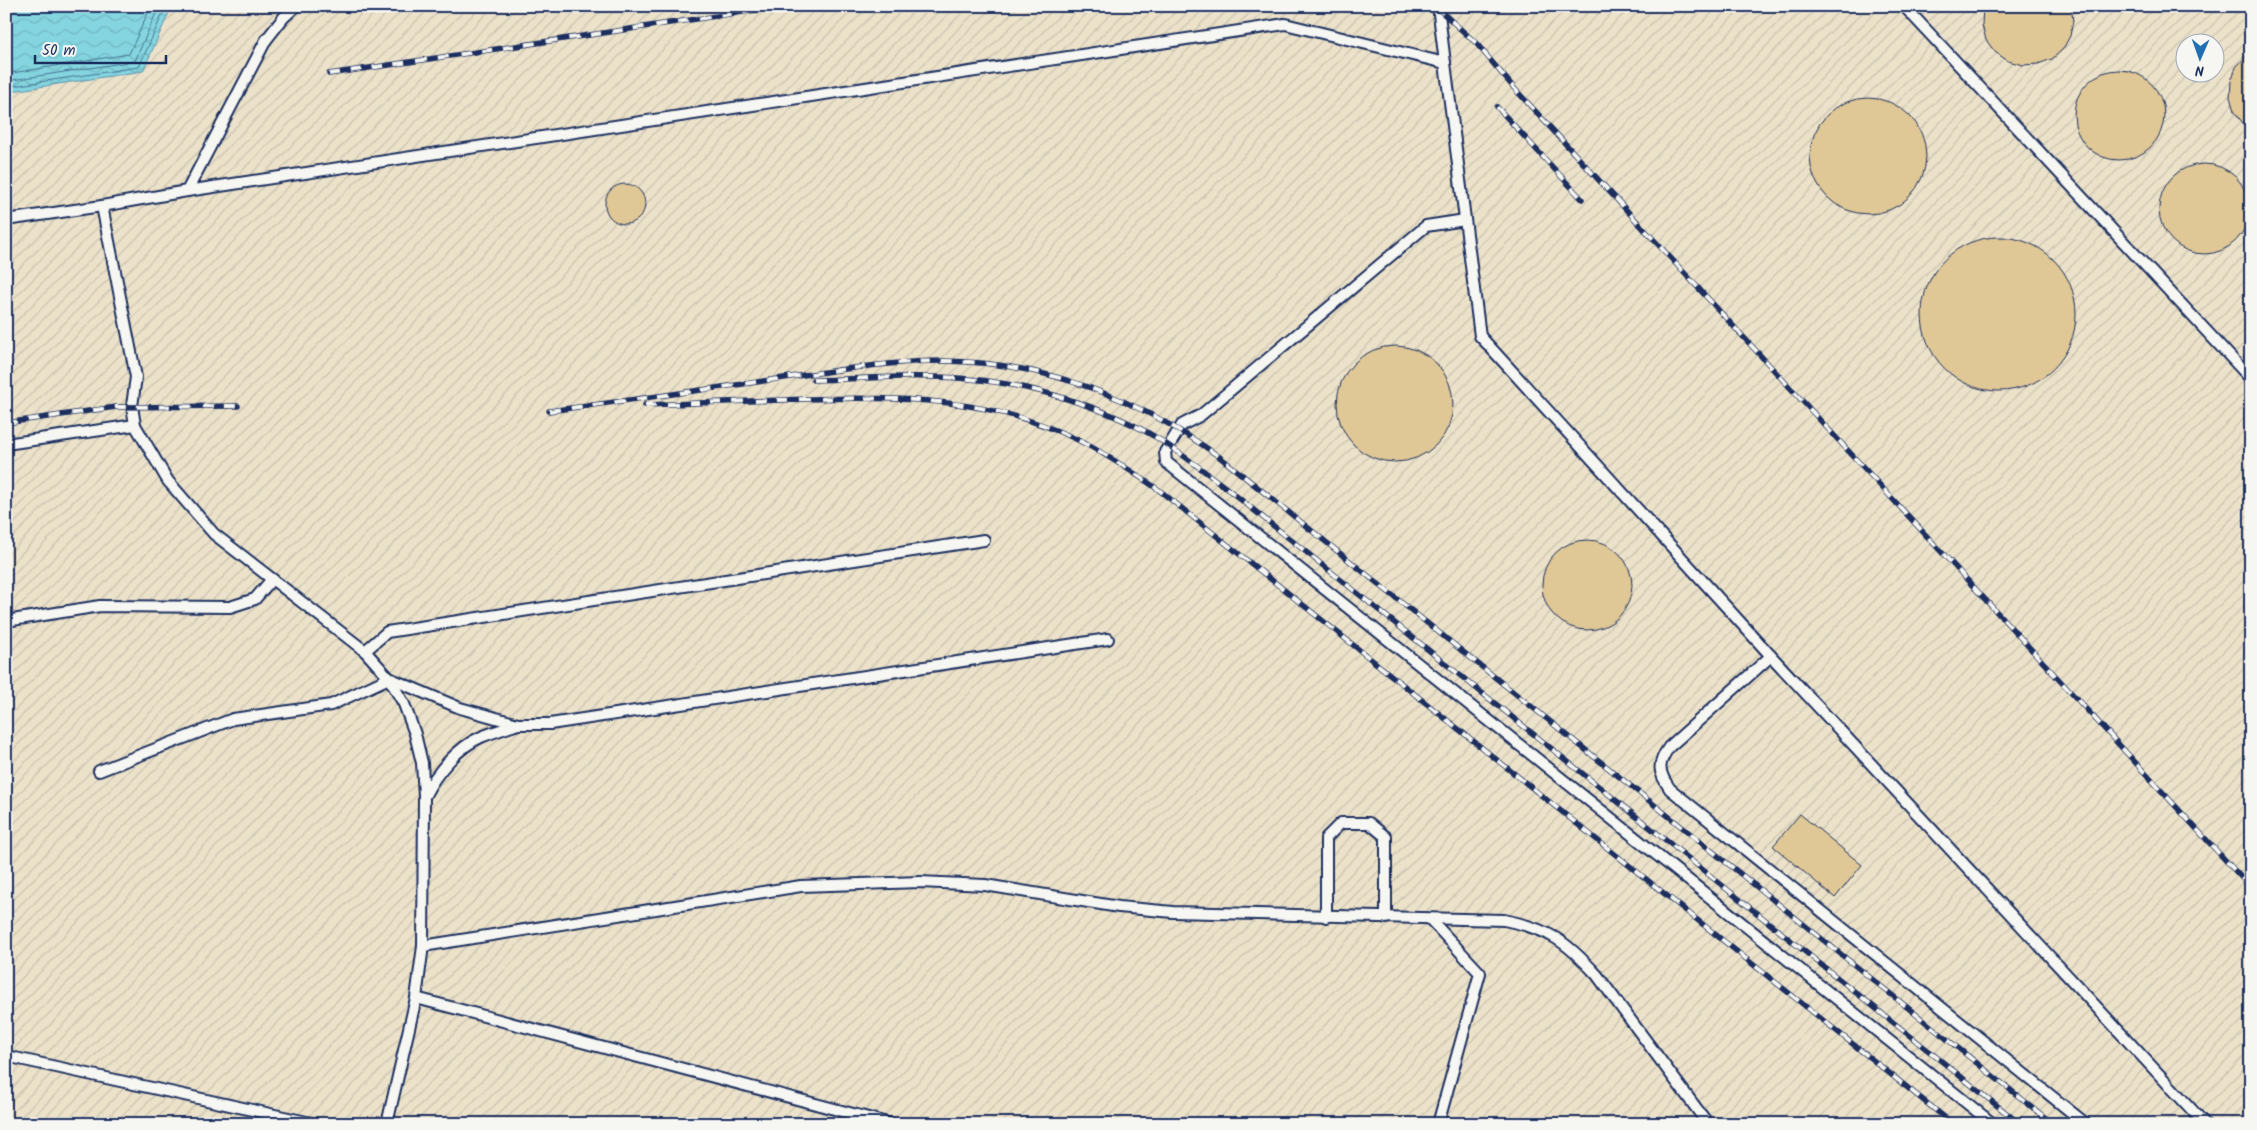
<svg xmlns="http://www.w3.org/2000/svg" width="2257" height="1130" font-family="Kalam,sans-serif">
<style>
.industrial{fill:url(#industrial-furrows);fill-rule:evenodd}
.water{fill:url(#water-waves);stroke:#5a93ab}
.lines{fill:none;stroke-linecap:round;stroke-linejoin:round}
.shore{stroke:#457192;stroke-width:1}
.building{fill:#dfc796;stroke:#1b2f5e}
.service-casing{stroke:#1b2f5e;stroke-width:14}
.service{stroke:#f6f6f2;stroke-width:10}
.rail-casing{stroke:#1b2f5e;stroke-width:5.5}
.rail{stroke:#f6f6f2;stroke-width:4;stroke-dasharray:11;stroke-linecap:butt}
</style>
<defs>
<pattern id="industrial-furrows" width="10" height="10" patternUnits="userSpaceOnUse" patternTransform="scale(1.25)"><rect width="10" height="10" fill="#ece2ca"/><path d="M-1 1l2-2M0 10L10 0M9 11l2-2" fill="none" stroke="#cac2b0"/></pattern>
<pattern id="water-waves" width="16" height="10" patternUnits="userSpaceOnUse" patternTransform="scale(1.25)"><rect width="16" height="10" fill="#84d5df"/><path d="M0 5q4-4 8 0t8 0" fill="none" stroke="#71b7c2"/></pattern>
</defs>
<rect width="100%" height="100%" fill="#f1ede0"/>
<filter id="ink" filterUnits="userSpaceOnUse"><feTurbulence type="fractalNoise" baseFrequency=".02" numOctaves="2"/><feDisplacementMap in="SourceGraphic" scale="10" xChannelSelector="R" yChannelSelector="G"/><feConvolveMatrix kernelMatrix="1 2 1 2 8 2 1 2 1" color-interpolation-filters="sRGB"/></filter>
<g filter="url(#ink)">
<path class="industrial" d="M 172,6 L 2251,6 L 2251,1124 L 6,1124 L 6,92 L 143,71 ZM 2184,42 L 2214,42 L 2214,72 L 2184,72 Z"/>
<polygon class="water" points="6,6 172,6 143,71 6,92"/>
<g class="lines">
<g class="shore">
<polyline points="6,74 129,54 151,6"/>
<polyline points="6,81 135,61 159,6"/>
<polyline points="6,87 139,67 166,6"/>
</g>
</g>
<g class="building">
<polygon points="1983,6 2071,6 2073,21 2070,36 2063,49 2052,59 2038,64 2023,65 2008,61 1995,52 1986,40 1982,25"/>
<polygon points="2251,51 2251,134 2234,111 2230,97 2231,81 2236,67"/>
<circle cx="2119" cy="115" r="45"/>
<circle cx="1868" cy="156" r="58"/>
<circle cx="2204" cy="209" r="45"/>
<circle cx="625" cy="204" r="20"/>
<circle cx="1999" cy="314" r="77"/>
<circle cx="1395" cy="404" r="58"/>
<circle cx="1587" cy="585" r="45"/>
<polygon points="1800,814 1862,865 1835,898 1773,846"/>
</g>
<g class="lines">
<g class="service-casing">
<g id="service">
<polyline points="296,6 284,17 266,40 187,191 102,206 136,377 132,406 135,425 168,481 214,534 365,651 389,678 404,704 415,734 422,763 424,796 423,946 416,998 387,1124"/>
<polyline points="1438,6 1445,63"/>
<polyline points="1904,6 2251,379"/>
<polyline points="187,191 1285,24 1445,63 1480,336 1771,656 2205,1124"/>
<polyline points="6,220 102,206"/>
<polyline points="1465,220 1426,226 1201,415 1182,425 1165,452 1166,462 1993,1124"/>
<polyline points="6,444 135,425"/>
<polyline points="6,621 100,606 230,607 255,599 272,579"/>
<polyline points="365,651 387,632 984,540"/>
<path d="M 1771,656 L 1669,747 C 1657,764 1658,772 1670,789 L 2086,1124"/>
<polyline points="99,771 233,719 331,705 389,678 460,708 518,724 550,724 1108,639"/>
<path d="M 425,795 C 436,773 458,747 481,737 C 493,732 506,728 518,724"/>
<polyline points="1326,917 1326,838 1341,823 1369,823 1386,837 1386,918"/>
<polyline points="1430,919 1480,973 1438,1124"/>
<path d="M 423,946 L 801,886 L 920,882 L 985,885 L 1119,907 L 1173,912 L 1504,920 C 1549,929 1566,941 1597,975 L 1708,1124"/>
<polyline points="416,998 891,1124"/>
<polyline points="6,1056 316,1124"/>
</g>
</g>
<use href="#service" class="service"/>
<g class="rail-casing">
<g id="rail">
<polyline points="1435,6 1476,43 1514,88 2251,888"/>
<polyline points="329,74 784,6"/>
<polyline points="1497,107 1582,199"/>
<path d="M 813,380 C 865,379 917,374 969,379 C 1029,384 1106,407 1157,438 C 1181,453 1203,470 1225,487 L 2020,1124"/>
<path d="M 645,405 C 699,403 753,401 807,399 C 903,397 989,397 1078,440 C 1106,454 1133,472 1159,490 L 1953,1124"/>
<path d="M 549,411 C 623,401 697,391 770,380 C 828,372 886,361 944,361 C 1045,362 1140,399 1221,458 L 2053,1124"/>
<polyline points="6,423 116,407 238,406"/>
</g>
</g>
<use href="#rail" class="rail"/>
</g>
</g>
<rect width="2257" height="1130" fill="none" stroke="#f6f6f2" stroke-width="25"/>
<rect x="12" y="12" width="2232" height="1105" fill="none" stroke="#1b2f5e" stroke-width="2" filter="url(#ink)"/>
<g transform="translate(2200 58) rotate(182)"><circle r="24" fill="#f6f6f2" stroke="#9ea6b7"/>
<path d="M0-4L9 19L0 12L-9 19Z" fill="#1f6fb2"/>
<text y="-8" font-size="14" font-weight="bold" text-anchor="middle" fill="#1b2f5e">N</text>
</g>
<path d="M35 55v8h131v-8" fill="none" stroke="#1b2f5e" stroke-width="2.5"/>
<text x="42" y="55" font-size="15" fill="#1b2f5e" stroke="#f6f6f2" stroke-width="4" paint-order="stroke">50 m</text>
</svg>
